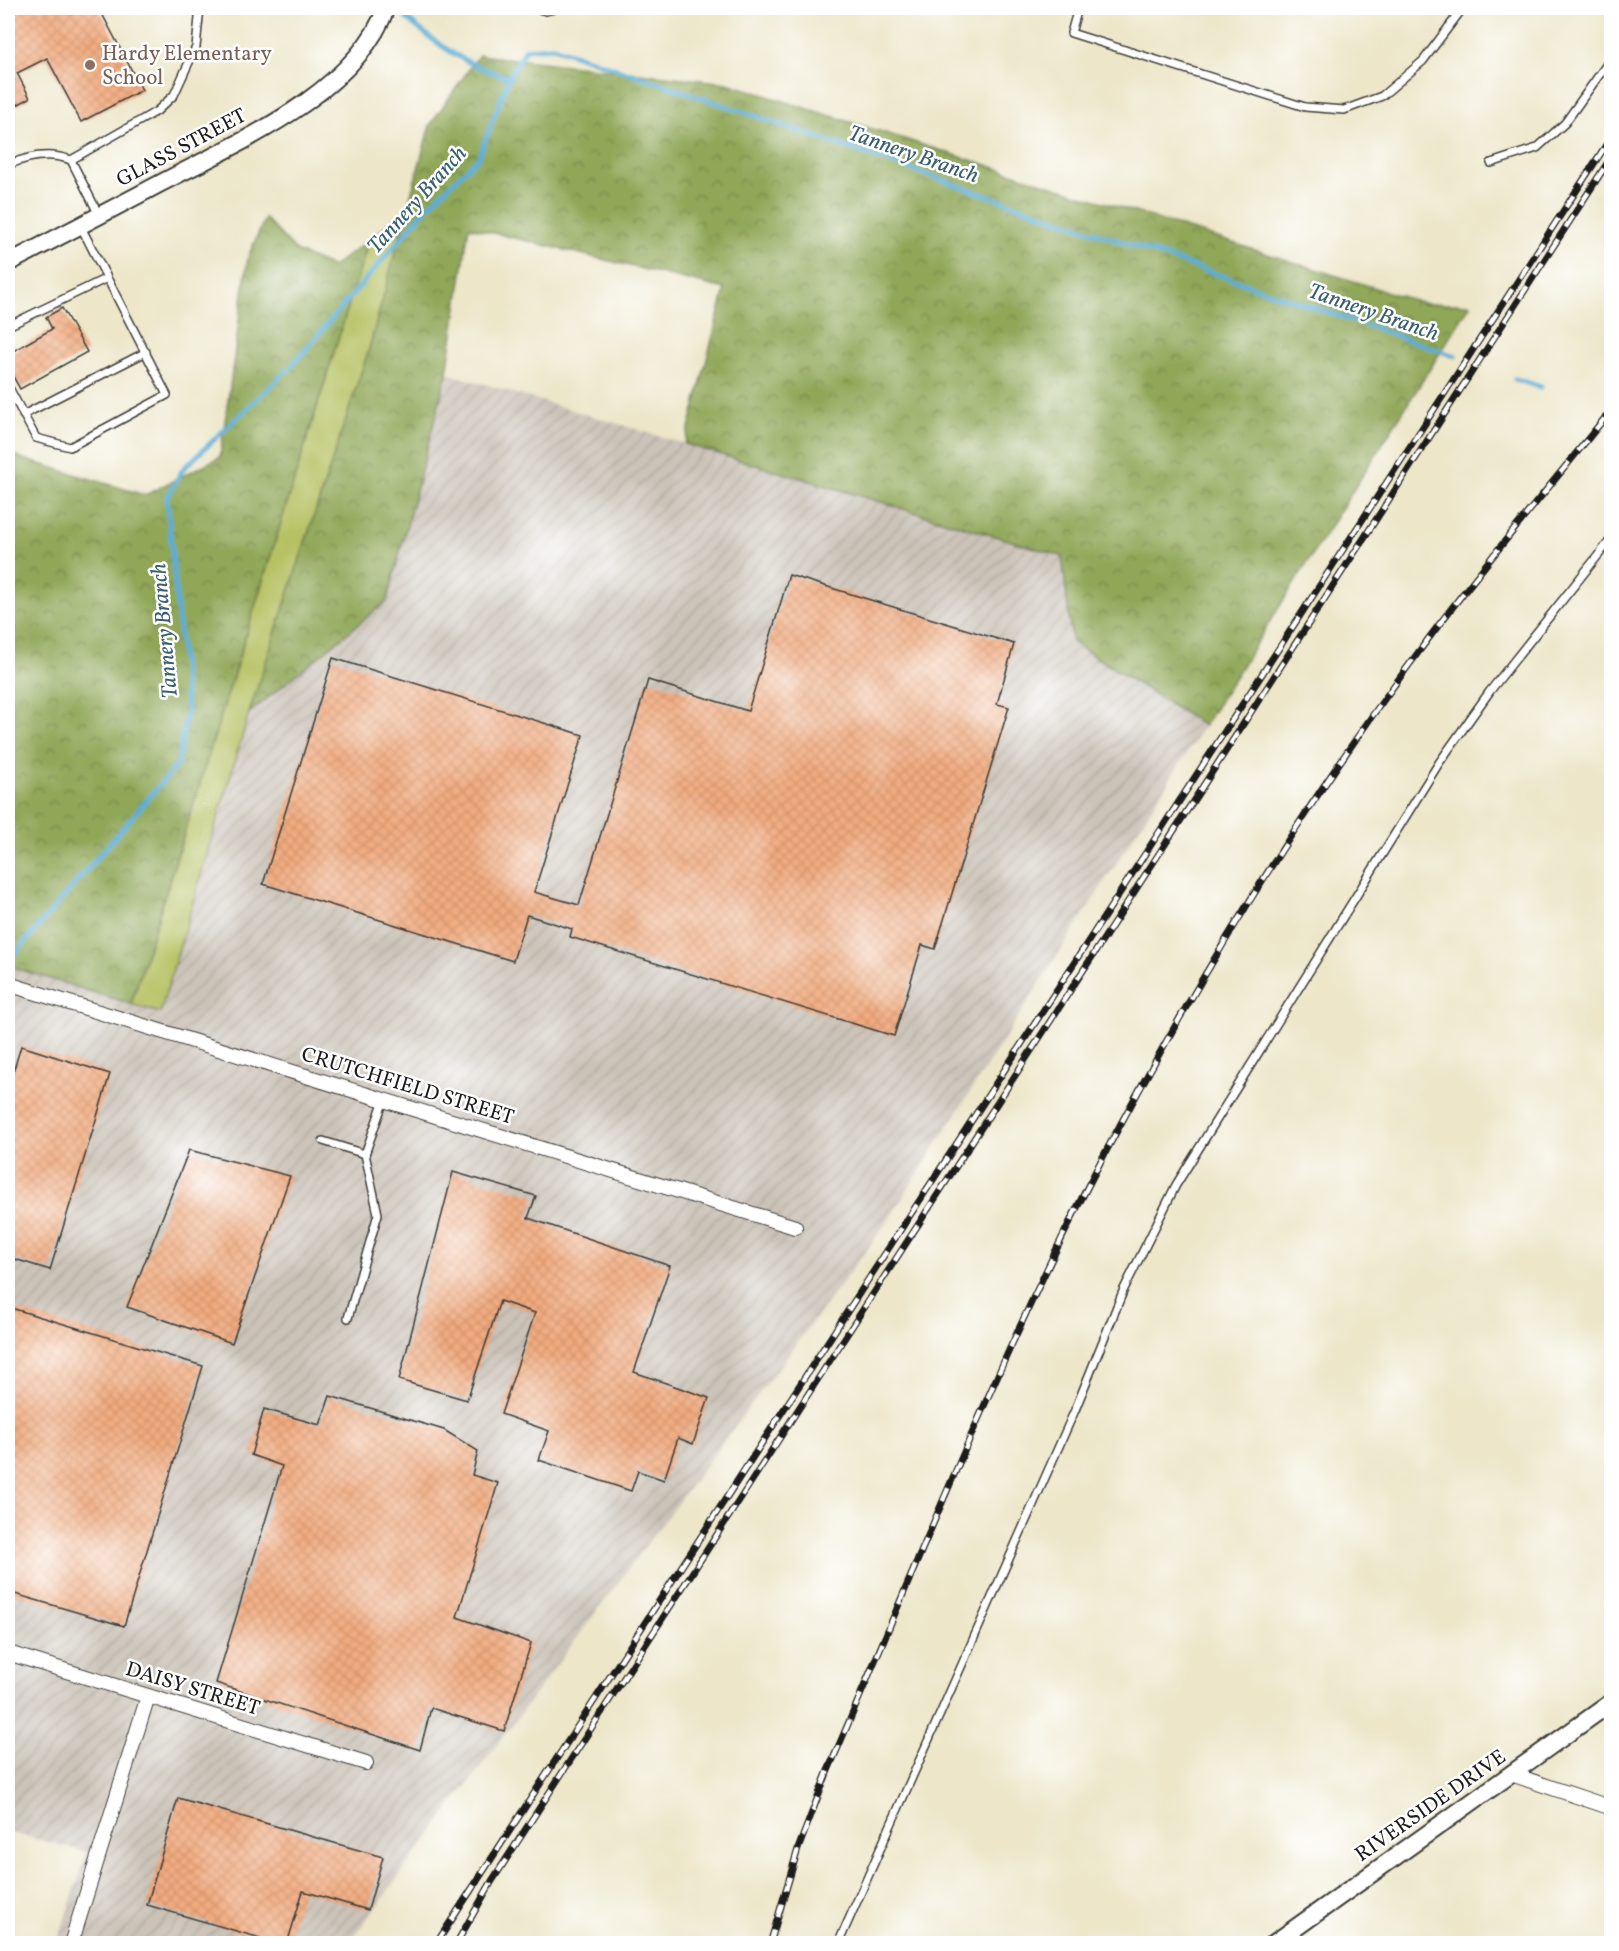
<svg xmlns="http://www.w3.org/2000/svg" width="1619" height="1951" font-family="Vollkorn,serif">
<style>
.industrial{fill:url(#industrial-furrows)}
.green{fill:#b5c162;stroke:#686e3f;stroke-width:1.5}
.forest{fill:url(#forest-crowns);stroke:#56623a;stroke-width:1.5}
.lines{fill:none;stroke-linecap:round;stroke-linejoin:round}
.stream{stroke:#5baed6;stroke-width:5}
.building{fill:url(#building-cross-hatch)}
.service-casing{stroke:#3b3a36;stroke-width:10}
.minor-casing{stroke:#3b3a36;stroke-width:16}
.tertiary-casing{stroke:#3b3a36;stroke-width:20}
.service{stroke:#fff;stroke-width:7}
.minor{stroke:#fff;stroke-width:14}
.tertiary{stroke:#fff;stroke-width:16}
.rail-casing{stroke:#1c1c1c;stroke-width:7}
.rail{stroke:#fff;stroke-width:4.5;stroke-dasharray:14;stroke-linecap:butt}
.education-dot{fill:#8d6e63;stroke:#fff;stroke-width:2}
.labels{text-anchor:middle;stroke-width:5;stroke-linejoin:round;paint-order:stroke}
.education-label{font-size:21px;fill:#785e54;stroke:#fff;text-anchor:start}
.street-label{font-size:21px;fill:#1c1c1c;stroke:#fff}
.water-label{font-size:22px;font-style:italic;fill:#385e70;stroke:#fff}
</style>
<defs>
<pattern id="industrial-furrows" width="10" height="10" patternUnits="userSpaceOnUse" patternTransform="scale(1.5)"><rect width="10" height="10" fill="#cbc3b8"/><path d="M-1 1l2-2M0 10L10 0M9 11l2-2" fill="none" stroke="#aea79e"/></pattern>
<pattern id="forest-crowns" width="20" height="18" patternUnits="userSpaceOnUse" patternTransform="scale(1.5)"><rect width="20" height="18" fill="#90a758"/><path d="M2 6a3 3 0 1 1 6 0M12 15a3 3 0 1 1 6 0" fill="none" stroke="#758748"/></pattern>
<pattern id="building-cross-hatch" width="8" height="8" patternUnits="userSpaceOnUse" patternTransform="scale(1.5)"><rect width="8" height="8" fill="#f2ab7f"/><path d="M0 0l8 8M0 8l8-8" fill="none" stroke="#cf936d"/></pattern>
</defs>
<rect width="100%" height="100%" fill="#fff"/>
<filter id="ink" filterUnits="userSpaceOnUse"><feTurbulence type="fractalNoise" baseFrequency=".0167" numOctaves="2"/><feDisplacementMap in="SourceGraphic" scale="12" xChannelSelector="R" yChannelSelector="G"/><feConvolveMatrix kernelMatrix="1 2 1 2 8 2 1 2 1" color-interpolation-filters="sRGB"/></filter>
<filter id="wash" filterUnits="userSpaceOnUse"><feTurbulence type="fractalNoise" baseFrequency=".008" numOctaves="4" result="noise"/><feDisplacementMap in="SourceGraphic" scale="24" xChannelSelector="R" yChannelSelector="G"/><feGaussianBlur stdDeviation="1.35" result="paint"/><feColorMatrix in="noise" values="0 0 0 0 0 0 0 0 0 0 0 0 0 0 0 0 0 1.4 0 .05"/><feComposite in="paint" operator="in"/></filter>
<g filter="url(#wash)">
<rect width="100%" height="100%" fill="#ede6c9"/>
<polygon class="industrial" points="447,373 1062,556 1072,642 1204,726 885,1225 349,1943 57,1943 87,1852 8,1832 8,966 160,1013 249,713 387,601"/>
<polygon class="green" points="409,207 369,349 249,713 160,1013 131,1004 369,240"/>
<g class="forest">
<polygon points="479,55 727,83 1426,304 1471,304 1204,726 1072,642 1062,556 685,444 725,289 469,227 447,373 387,601 249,713 369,349 430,125"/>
<polygon points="265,218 296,251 332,267 369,240 131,1004 8,966 8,451 23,459 145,495 220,457 248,257"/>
</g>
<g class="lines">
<g class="stream">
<path d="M 406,18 C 439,46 467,66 509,78"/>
<polyline points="1515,379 1541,387"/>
<polyline points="8,962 178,764 187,710 167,498 183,469 291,367 428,207 479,157 509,78 526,49 553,47 1455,356"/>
</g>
</g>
<g id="blocks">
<g class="building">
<polygon points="8,8 99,8 142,90 81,122 47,58 17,73 30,98 8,110"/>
<polygon points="62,308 87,352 20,389 8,367 8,354 52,329 46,317"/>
<polygon points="789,575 1014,644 997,704 1009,707 935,949 922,945 894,1036 570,937 572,929 527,915 513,961 263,884 333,658 583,735 534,892 579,905 648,680 748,711"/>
<polygon points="21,1046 110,1074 50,1270 8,1257 8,1089"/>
<polygon points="189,1150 290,1176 232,1343 127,1307"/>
<polygon points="453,1172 536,1196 528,1218 670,1266 634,1372 709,1398 693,1444 678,1438 664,1480 638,1471 631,1491 539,1460 549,1431 501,1414 535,1313 500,1301 467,1400 399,1380"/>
<polygon points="11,1308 203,1366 124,1626 8,1592 8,1319"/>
<polygon points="330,1396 444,1430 478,1451 472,1475 498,1483 457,1617 531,1643 504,1731 431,1708 420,1750 216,1683 282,1466 251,1455 264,1409 320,1425"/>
<polygon points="178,1798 383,1857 368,1910 303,1891 287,1944 281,1944 147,1905"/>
</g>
</g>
</g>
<g filter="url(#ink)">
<use href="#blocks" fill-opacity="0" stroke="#3b3a36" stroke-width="1.5"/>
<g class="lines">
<g class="service-casing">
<g id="service">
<polyline points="535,8 546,11 557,8"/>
<polyline points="1078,8 1071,33 1305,107 1344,110 1382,96 1423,61 1463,8"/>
<polyline points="71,160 99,215"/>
<polyline points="1491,163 1537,148 1565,123 1612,57"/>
<path d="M 8,165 C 28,156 50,152 71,160 L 157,111 L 174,95 L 196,47 L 200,8"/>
<polyline points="8,326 107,278"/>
<polyline points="8,386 36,438 70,447 167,395 81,227"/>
<polyline points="23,415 146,352"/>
<polyline points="323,1141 365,1154 384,1100"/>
<polyline points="348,1318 378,1214 365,1154"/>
<polyline points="838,1944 1075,1410 1124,1289 1176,1185 1439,763 1490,691 1612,538"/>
</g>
</g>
<g class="minor-casing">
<g id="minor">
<polyline points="8,984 795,1227"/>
<polyline points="8,1653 366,1763"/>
<polyline points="1511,1774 1612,1808"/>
<polyline points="71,1944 148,1696"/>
</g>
</g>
<g class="tertiary-casing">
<g id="tertiary">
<path d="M 8,263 C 59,237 110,210 161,183 C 236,144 356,93 386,8"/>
<polyline points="1273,1944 1612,1702"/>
</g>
</g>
<use href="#service" class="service"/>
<use href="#minor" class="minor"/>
<use href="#tertiary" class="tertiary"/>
<g class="rail-casing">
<g id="rail">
<polyline points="436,1944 1612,136"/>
<polyline points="456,1944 492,1881 1612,156"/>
<path d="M 770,1944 L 798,1849 L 827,1773 C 916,1568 999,1355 1103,1157 C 1192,989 1296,818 1409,665 C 1473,577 1544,494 1612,409"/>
</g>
</g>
<use href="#rail" class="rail"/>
</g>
</g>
<circle class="education-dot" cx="90" cy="65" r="6"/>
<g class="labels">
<g class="education-label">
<text x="102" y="60">Hardy Elementary<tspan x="102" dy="24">School</tspan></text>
</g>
<g class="street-label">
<text transform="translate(181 147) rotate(-28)" y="7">GLASS STREET</text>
<text transform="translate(408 1085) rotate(17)" y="7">CRUTCHFIELD STREET</text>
<text transform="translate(193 1688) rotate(17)" y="7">DAISY STREET</text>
<text transform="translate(1430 1805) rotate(-35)" y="7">RIVERSIDE DRIVE</text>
</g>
<g class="water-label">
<text transform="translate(914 153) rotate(19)" y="8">Tannery Branch</text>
<text transform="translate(416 199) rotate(-48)" y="8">Tannery Branch</text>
<text transform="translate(1374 311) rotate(19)" y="8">Tannery Branch</text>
<text transform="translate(163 631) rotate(-95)" y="8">Tannery Branch</text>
</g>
</g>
<rect width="1619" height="1951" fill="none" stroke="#fff" stroke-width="30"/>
</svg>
